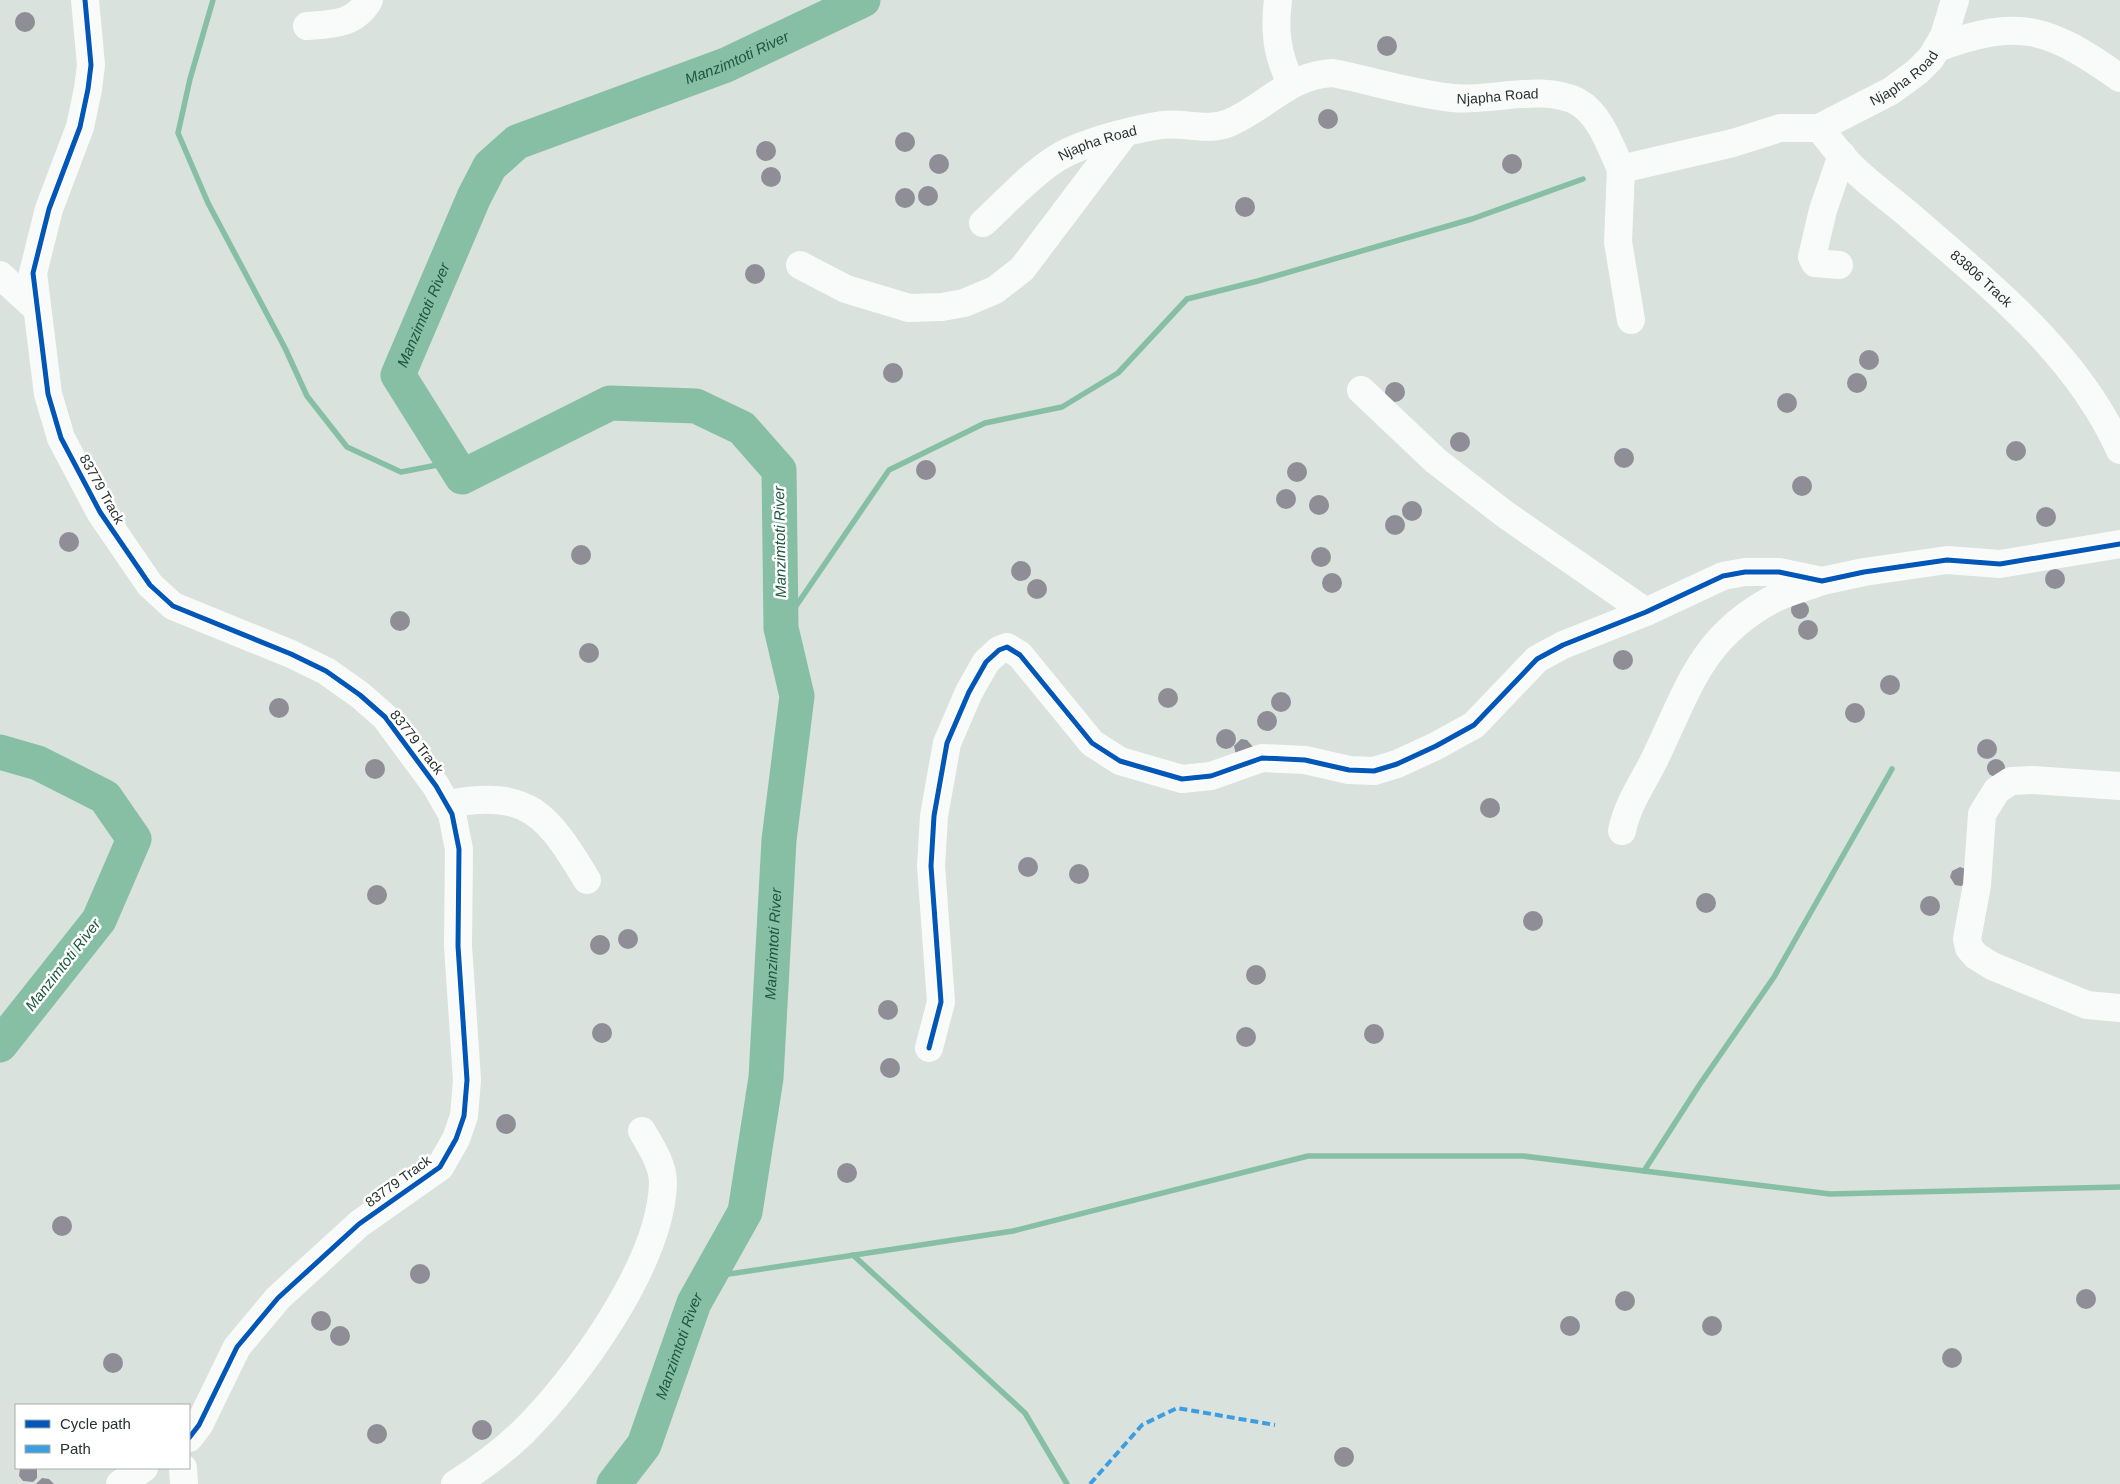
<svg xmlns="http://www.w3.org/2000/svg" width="2120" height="1484" font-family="Arial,sans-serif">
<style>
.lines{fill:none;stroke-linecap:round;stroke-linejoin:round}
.stream{stroke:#86bfa4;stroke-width:5.5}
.river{stroke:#86bfa4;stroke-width:35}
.building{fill:#8f8d95}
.minor{stroke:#f9fbfa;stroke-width:28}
.quiet{stroke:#3d9de1;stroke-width:4;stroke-dasharray:8 4;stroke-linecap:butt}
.cycleway-casing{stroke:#fff;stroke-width:8}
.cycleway{stroke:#0057b8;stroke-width:5}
.labels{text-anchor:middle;stroke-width:5;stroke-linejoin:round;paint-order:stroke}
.street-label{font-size:14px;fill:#2a312d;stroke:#fff}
.water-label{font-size:15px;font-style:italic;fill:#1b563d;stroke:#fff}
</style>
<rect width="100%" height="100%" fill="#d9e2dd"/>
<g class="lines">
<g class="stream">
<polyline points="213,0 190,79 178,133 208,203 285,348 307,396 347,447 401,472 453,462"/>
<polyline points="781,628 889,470 985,423 1062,407 1118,373 1187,299 1258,281 1472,219 1583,179"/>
<polyline points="1644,1171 1700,1084 1774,977 1892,769"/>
<polyline points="853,1255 1025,1413 1067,1484"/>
<polyline points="709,1277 1013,1231 1308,1156 1523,1156 1830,1194 2120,1187"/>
</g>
<g class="river">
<polyline points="0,752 38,763 105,797 134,839 99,920 0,1045"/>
<path id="s1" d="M 614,1484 L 644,1445 L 694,1303 L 745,1212 L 766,1078 L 779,840 L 797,696 L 781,628 L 779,470 L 742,428 L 696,406 L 610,403 L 462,477 L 398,375 L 474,197 L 490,166 L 517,142 L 726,65 L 863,0"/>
</g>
</g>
<g class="building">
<circle cx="25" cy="22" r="10"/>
<circle cx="1387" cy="46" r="10"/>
<circle cx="1328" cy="119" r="10"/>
<circle cx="905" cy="142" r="10"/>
<circle cx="766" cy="151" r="10"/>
<circle cx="1512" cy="164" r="10"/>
<circle cx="939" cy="164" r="10"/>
<circle cx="771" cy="177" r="10"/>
<circle cx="928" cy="196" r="10"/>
<circle cx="905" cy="198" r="10"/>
<circle cx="1245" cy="207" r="10"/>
<circle cx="755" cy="274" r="10"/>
<circle cx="1869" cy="360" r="10"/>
<circle cx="893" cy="373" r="10"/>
<circle cx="1857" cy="383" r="10"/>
<circle cx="1395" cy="392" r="10"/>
<circle cx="1787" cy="403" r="10"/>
<circle cx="1460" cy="442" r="10"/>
<circle cx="2016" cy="451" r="10"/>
<circle cx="1624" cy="458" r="10"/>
<circle cx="926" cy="470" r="10"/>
<circle cx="1297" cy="472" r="10"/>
<circle cx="1802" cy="486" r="10"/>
<circle cx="1286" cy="499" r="10"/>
<circle cx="1319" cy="505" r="10"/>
<circle cx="1412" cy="511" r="10"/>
<circle cx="2046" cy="517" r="10"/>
<circle cx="1395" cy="525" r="10"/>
<circle cx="69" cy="542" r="10"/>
<circle cx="581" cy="555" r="10"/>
<circle cx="1321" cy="557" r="10"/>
<circle cx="1021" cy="571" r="10"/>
<circle cx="2055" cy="579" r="10"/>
<circle cx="1332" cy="583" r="10"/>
<circle cx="1037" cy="589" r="10"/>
<circle cx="1800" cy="610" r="9"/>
<circle cx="400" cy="621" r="10"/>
<circle cx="1808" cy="630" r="10"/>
<circle cx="589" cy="653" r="10"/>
<circle cx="1623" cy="660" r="10"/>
<circle cx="1890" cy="685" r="10"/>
<circle cx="1168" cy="698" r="10"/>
<circle cx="1281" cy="702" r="10"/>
<circle cx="279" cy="708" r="10"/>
<circle cx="1855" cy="713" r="10"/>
<circle cx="1267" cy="721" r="10"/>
<circle cx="1226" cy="739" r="10"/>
<polygon points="1241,739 1247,740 1253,747 1236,755 1234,746"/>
<circle cx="1987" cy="749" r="10"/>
<circle cx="1996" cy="768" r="9"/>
<circle cx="375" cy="769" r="10"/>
<circle cx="1490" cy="808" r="10"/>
<circle cx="1028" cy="867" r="10"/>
<circle cx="1079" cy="874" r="10"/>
<polygon points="1960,867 1966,869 1964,885 1961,886 1955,885 1950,877 1952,871"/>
<circle cx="377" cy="895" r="10"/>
<circle cx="1706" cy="903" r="10"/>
<circle cx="1930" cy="906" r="10"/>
<circle cx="1533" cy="921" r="10"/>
<circle cx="628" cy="939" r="10"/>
<circle cx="600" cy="945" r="10"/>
<circle cx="1256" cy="975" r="10"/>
<circle cx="888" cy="1010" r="10"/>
<circle cx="602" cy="1033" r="10"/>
<circle cx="1374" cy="1034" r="10"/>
<circle cx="1246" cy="1037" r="10"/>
<circle cx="890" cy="1068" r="10"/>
<circle cx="506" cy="1124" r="10"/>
<circle cx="847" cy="1173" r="10"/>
<circle cx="62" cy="1226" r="10"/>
<circle cx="420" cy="1274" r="10"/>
<circle cx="2086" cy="1299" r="10"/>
<circle cx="1625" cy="1301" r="10"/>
<circle cx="321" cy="1321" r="10"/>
<circle cx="1712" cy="1326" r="10"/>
<circle cx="1570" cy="1326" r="10"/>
<circle cx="340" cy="1336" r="10"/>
<circle cx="1952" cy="1358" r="10"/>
<circle cx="113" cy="1363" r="10"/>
<circle cx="482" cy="1430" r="10"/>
<circle cx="377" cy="1434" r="10"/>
<circle cx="1344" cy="1457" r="10"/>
<polygon points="20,1468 37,1468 37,1478 33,1482 23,1481 19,1476"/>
<polygon points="42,1478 49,1479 54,1484 36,1484"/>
</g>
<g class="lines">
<g class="minor">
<polyline points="85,0 91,65 88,89 80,127 49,209 33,273 48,394 61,438 100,512 150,585 173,606 291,654 326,671 360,695 385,717 436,786 452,814 459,849 458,946 467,1080 464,1116 456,1139 440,1167 359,1224 278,1298 237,1347 199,1425 189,1438"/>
<path d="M 1278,0 C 1274,31 1277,55 1291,83"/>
<path d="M 307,26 C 332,24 355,25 369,0"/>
<path d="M 1937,48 C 2020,17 2049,28 2120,78"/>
<path id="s2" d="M 1819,128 C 1829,140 1838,152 1848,163 C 1866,182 1889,198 1909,215 C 1988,284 2076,352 2120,450"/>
<polyline points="1621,169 1618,242 1631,320"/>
<path id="s3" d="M 983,223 C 1006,202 1028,177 1054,160 C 1077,144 1133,129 1162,125 C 1184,122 1207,132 1229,123 C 1267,107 1288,75 1333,73 C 1373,81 1413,94 1453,98 C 1490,102 1544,83 1578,102 C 1600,114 1611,148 1621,169 L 1733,143 L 1780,128 L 1819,128 L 1891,91 L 1917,72 L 1931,58 L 1944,36 L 1955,0"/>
<polyline points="800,265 846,289 909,308 942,307 964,303 995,290 1022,269 1124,134"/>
<polyline points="1839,265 1815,263 1812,257 1823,210 1842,155"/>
<polyline points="0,275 37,309"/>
<polyline points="1361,390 1436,461 1506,515 1646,612"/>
<polyline points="2120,786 2033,780 2011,781 1997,790 1982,814 1977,885 1967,939 1969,948 1976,956 1992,966 2087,1005 2120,1008"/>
<path d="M 448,804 C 529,789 547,814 587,880"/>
<path d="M 1622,831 C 1628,801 1646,779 1658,752 C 1690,684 1704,635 1775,598 C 1790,591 1807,587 1822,581"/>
<polyline points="929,1048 941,1002 931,866 934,816 947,743 969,692 986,662 999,650 1007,647 1020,655 1092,743 1120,761 1182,779 1211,776 1262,758 1305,760 1349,770 1374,771 1397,764 1436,746 1474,725 1537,659 1563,645 1646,612 1723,576 1745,572 1779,572 1822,581 1864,572 1947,560 2000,564 2120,544"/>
<polyline points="183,1468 184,1484"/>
<polyline points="120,1484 144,1468"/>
<path d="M 455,1484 C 479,1469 501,1453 522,1433 C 577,1379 661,1263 663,1183 C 663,1164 651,1147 642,1131"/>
</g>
<polyline class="quiet" points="1090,1484 1142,1425 1177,1408 1275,1425"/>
<g class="cycleway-casing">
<g id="cycleway">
<polyline points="85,0 91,65 88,89 80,127 49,209 33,273 48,394 61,438 100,512 150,585 173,606 291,654 326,671 360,695 385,717 436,786 452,814 459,849 458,946 467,1080 464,1116 456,1139 440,1167 359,1224 278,1298 237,1347 199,1425 189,1438"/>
<polyline points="929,1048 941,1002 931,866 934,816 947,743 969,692 986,662 999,650 1007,647 1020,655 1092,743 1120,761 1182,779 1211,776 1262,758 1305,760 1349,770 1374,771 1397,764 1436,746 1474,725 1537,659 1563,645 1646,612 1723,576 1745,572 1779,572 1822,581 1864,572 1947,560 2000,564 2120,544"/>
</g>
</g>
<use href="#cycleway" class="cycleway"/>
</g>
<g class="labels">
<g class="street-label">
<text dy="5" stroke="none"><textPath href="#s3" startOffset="1026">Njapha Road</textPath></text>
<text dy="5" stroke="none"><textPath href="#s3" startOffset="561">Njapha Road</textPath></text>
<text dy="5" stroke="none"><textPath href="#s3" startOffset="142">Njapha Road</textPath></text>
<text dy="5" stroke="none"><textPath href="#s2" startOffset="222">83806 Track</textPath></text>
<text transform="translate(102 489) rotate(61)" y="5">83779 Track</text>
<text transform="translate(417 742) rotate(52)" y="5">83779 Track</text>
<text transform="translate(398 1181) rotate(-36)" y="5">83779 Track</text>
</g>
<g class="water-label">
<text dy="5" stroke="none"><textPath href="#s1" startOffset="2030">Manzimtoti River</textPath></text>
<text dy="5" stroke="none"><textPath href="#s1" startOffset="1595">Manzimtoti River</textPath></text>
<text transform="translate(780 542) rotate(-91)" y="5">Manzimtoti River</text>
<text dy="5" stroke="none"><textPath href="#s1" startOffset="574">Manzimtoti River</textPath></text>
<text transform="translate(63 965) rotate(-52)" y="5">Manzimtoti River</text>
<text dy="5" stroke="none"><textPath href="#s1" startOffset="154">Manzimtoti River</textPath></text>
</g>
</g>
<rect x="15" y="1404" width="175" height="65" fill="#ffffff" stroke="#aaadab"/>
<rect x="25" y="1420" width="25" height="8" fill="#0057b8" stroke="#aaadab"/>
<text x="60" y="1429" font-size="15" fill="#2a312d">Cycle path</text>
<rect x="25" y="1445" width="25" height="8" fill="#3d9de1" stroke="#aaadab"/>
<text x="60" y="1454" font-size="15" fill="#2a312d">Path</text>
</svg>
